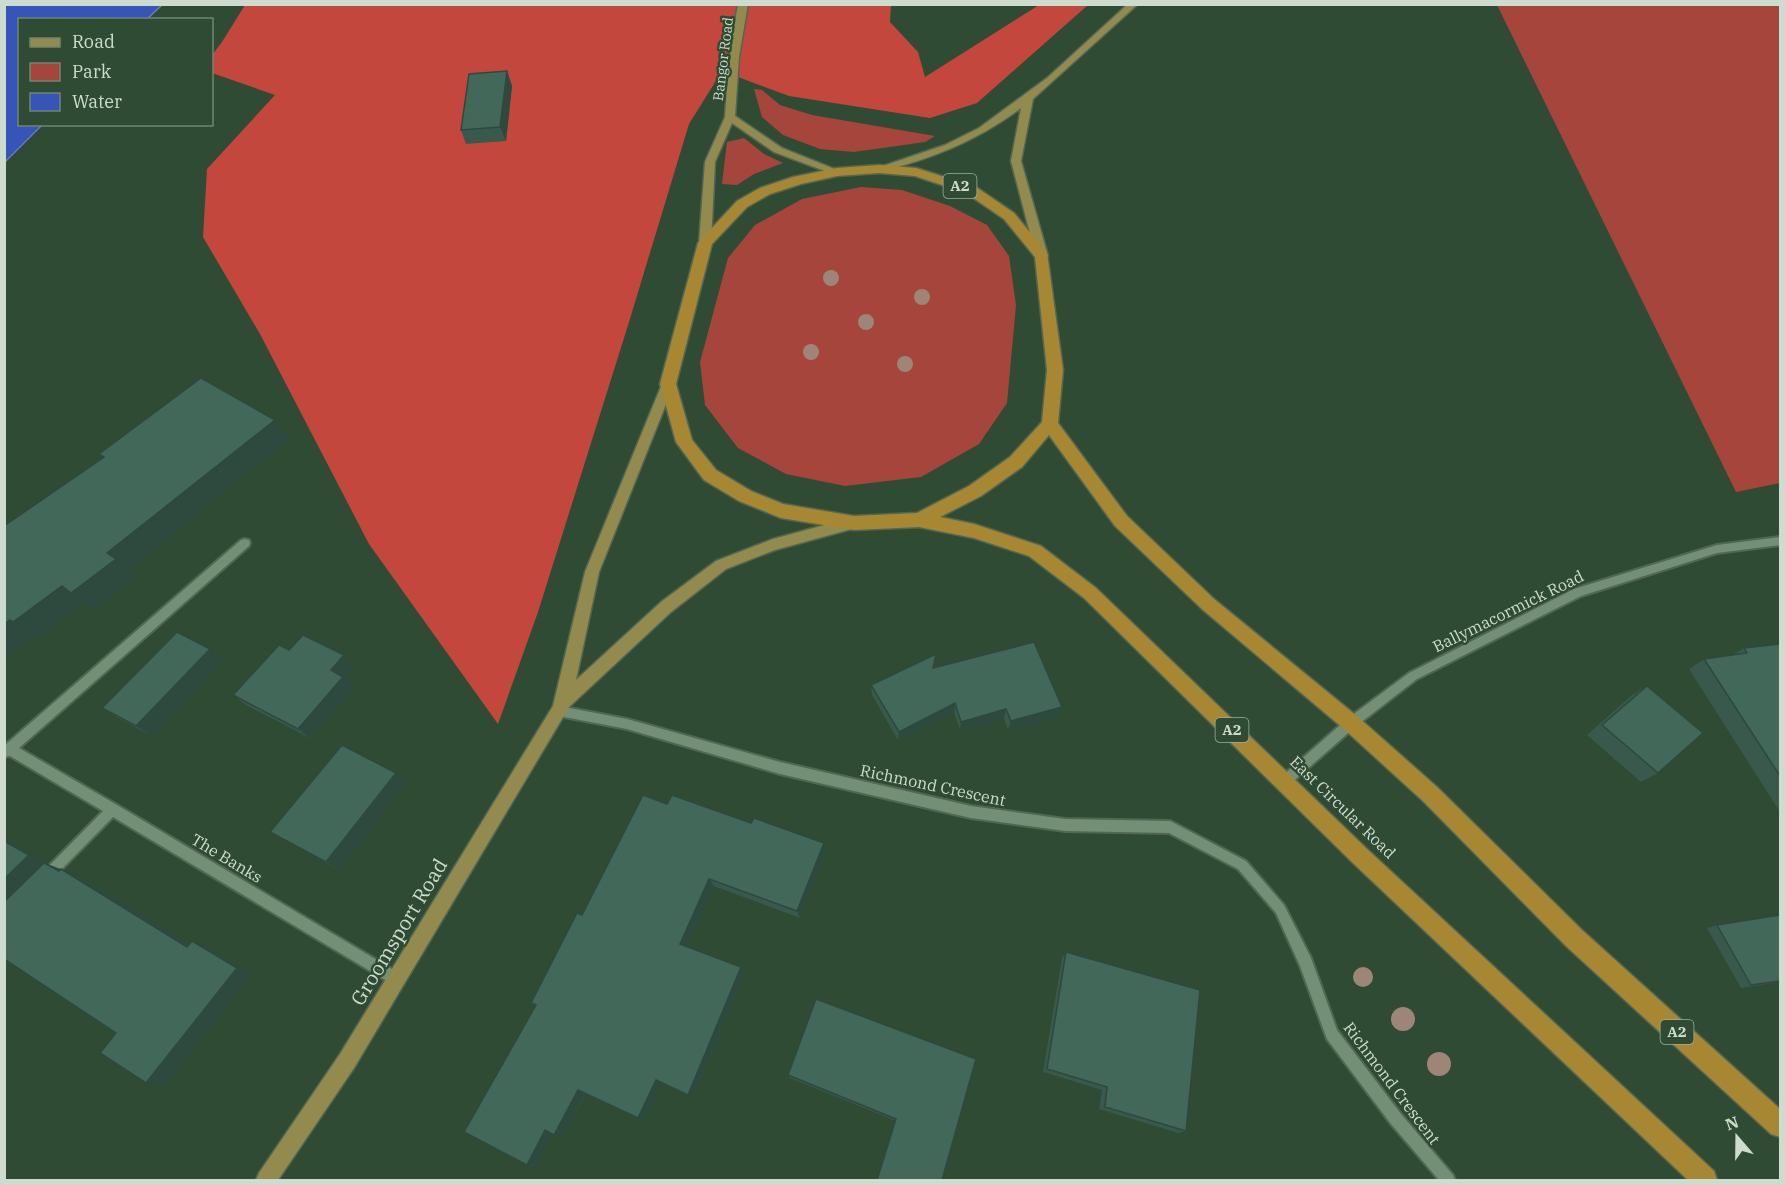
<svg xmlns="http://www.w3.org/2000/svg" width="1785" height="1185" font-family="'IBM Plex Serif',serif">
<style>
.green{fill:#a6453c}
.forest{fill:#c4473e}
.water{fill:#3755b8;stroke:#647ebf;stroke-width:1.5}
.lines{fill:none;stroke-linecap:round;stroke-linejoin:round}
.minor-casing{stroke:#516754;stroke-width:4}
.major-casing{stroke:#516754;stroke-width:3}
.highway-casing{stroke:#516754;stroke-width:3}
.minor{fill:#738f75;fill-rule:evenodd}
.major{fill:#938a4d;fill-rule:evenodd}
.highway{fill:#a88732;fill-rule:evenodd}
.tree{fill:#9d8677}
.wall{fill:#38594c}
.shaded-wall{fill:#2e493e}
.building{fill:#416858;stroke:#2e493e;stroke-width:1.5}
.labels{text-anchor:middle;stroke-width:5;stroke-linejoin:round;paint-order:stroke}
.far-street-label{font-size:14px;fill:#cddcce;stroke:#304b33}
.shield{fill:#304b33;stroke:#9eb0a0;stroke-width:1.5}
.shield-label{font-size:15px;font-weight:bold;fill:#cddcce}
.street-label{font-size:16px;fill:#cddcce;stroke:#304b33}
.near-street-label{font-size:20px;fill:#cddcce;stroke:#304b33}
</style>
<rect width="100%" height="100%" fill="#304b33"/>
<g class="green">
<polygon points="1497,5 1780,5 1780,483 1736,492"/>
<polygon points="754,89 762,90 780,105 812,115 935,136 925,142 854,152 820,149 783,135 762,117"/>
<polygon points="744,138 764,154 783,163 754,174 737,185 722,184 727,142"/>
<polygon points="861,187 902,190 950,206 987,225 1009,256 1016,305 1007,403 979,444 921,477 845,486 786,474 738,448 705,405 700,362 728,258 755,225 802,199"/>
</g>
<polygon class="forest" points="245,5 891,5 890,22 918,52 925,77 1039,5 1088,5 977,103 930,118 789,96 722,71 689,124 629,322 538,612 498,724 369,544 260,334 203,237 207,169 275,95 212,73 212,55 222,42"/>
<polygon class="water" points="5,4 162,4 162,5 147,19 20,20 20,124 42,125 5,162"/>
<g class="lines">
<g class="minor-casing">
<g id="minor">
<polygon points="1780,537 1780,545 1717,553 1581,596 1417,679 1355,727 1289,785 1285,787 1281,785 1279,781 1281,777 1347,719 1409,673 1574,589 1717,545"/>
<polygon points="245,539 249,540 250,543 249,546 19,748 117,805 402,975 404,980 402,985 397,987 113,817 50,881 46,883 42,881 40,877 42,873 103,811 10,756 4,757 4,746 241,540"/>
<polygon points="559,706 627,719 780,762 971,806 1065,819 1170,821 1174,823 1246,861 1284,905 1311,958 1337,1030 1401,1114 1453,1175 1455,1180 1439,1180 1391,1124 1327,1039 1300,966 1276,913 1238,869 1169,833 1065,831 971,818 780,774 627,729 559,716 555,715 553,711 555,707"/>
</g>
</g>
<g class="major-casing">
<g id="major">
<polygon points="738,4 748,4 739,57 735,116 782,148 842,172 841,174 833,174 774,152 732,123 715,162 711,243 705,247 699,243 705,162 725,117 729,57"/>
<path d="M 1128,4 L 1138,4 L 1033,99 L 1021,161 L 1048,256 L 1046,259 L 1038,259 L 1036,256 L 1011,161 L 1021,108 C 977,141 931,159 879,172 L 874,169 L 945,145 L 979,128 L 1047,78 Z"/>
<polygon points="668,379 674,384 599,572 576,680 661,602 716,561 773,539 854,517 859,519 861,523 859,527 775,550 726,569 671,612 569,707 354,1068 278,1180 256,1180 259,1173 340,1054 553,706 585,572 662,384"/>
</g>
</g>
<g class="highway-casing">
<path id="highway" d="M 879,165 L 916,168 L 976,187 L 1014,213 L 1047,253 L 1063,370 L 1058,423 L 1127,516 L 1214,599 L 1358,717 L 1437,787 L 1582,930 L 1780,1109 L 1780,1137 L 1771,1134 L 1566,946 L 1423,801 L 1344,729 L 1202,609 L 1115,526 L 1049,435 L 1022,467 L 981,496 L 940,517 L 974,524 L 1041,546 L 1096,588 L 1367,849 L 1714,1171 L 1717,1180 L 1688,1180 L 1353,863 L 1084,598 L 1029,556 L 974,538 L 919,527 L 854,530 L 781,518 L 739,501 L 704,480 L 676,442 L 660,384 L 698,243 L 737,201 L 760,188 L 793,177 L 837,168 ZM 879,173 L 915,176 L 966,193 L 1004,219 L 1035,257 L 1047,370 L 1042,422 L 1010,457 L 969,486 L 917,513 L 854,516 L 783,504 L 751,491 L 716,470 L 692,440 L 676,384 L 712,244 L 747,207 L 770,194 L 801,184 L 837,176 Z"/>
</g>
<use href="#minor" class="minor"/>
<use href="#major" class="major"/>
<use href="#highway" class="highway"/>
</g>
<g class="tree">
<circle cx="831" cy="278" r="8"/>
<circle cx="922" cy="297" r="8"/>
<circle cx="866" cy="322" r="8"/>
<circle cx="811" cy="352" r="8"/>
<circle cx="905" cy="364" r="8"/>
<circle cx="1363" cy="977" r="10"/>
<circle cx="1403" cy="1019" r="12"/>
<circle cx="1439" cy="1064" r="12"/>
</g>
<g class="wall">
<polygon points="507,71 512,86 506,141 466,144 461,130"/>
<polygon points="1780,644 1780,812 1689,669 1704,659 1733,655 1744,648"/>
<polygon points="210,649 224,660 152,736 118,718 102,708"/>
<polygon points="936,654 934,668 1062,707 1058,716 1008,730 1004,718 960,730 954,712 898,740 872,695 871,685"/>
<polygon points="344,655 355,666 345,678 354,687 310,738 246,705 233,695"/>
<polygon points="1647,686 1658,773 1641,782 1587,735 1631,696"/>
<polygon points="407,782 339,870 270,832"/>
<polygon points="667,804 826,851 800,918 714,886 686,946 741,967 745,973 693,1097 662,1083 644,1121 638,1118 585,1094 563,1137 552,1134 536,1166 527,1165 536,1005 531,1003 582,915"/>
<polygon points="1780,915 1780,982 1741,988 1707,928 1717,925"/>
<polygon points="1066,952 1186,1131 1178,1133 1099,1109 1102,1090 1043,1072 1062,958"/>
<polygon points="816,999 942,1180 896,1121 790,1078 788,1075"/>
</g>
<g class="shaded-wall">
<polygon points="507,71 512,86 506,141 500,127"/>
<polygon points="275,420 290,439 128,570 137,577 94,610 85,603 38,638 35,636 4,659 4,624 107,553"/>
<polygon points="210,649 224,660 152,736 136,726"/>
<polygon points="344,655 355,666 345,678 354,687 310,738 298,729 331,670"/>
<polygon points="955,703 954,712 898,740 899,732"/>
<polygon points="1062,707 1058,716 1008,730 1011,721"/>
<polygon points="1006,709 1004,718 960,730 961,722"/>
<polygon points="396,773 407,782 339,870 326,862"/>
<polygon points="4,838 48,862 47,864 80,876 204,953 4,906"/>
<polygon points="824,843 826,851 800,918 797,911"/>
<polygon points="709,879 714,886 685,950 680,944"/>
<polygon points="192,941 209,947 253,973 165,1086 146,1083"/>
<polygon points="741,967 745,973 693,1097 688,1095"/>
<polygon points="656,1080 662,1083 644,1121 638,1118"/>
<polygon points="578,1090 585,1093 563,1137 554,1135"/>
<polygon points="545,1130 554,1132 536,1166 527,1165"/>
</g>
<g class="building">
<polygon points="507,71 500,127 461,130 469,74"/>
<polygon points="201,378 275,420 107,553 116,559 71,593 62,586 13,622 10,620 4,624 4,526 104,457 99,454"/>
<polygon points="177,632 210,649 136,726 102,708"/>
<polygon points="303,635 344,655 331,670 343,677 298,729 233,695 279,645 289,650"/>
<polygon points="1034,642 1062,707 1011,721 1006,709 961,722 955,703 899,732 871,685 936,654 933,668"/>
<polygon points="1780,644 1780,776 1704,659 1747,653 1744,648"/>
<polygon points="1647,686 1703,733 1658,773 1602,725"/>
<polygon points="342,745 396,773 326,862 270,832"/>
<polygon points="643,795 667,804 672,795 751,823 754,818 824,843 797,911 709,879 680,944 741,967 688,1095 656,1080 638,1118 578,1090 554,1135 545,1130 527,1165 464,1132 536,1005 531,1003 577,913 582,915"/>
<polygon points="4,841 29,855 4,879"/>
<polygon points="44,863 59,871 61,869 187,947 192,941 237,968 146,1083 100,1053 116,1033 4,959 4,902"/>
<polygon points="1780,915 1780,981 1751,985 1717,925"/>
<polygon points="1066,952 1200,990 1186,1131 1105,1107 1107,1087 1047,1069"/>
<polygon points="816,999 976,1059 942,1180 877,1180 896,1119 788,1075"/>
</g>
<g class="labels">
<g class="far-street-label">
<text transform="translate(723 59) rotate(-83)" y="5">Bangor Road</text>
</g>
<g class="shield">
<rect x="943.5" y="174" width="33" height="24" rx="4.5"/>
<rect x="1215.5" y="718" width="33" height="24" rx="4.5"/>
<rect x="1660.5" y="1020" width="33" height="24" rx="4.5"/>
</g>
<g class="shield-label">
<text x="960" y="191">A2</text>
<text x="1232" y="735">A2</text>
<text x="1677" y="1037">A2</text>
</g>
<g class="street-label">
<text transform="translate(1508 611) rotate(-26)" y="6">Ballymacormick Road</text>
<text transform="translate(933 785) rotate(12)" y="6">Richmond Crescent</text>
<text transform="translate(1343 807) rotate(44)" y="6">East Circular Road</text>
<text transform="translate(227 858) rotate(31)" y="6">The Banks</text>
<text transform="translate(1392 1083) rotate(53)" y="6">Richmond Crescent</text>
</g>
<g class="near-street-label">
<text transform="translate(399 932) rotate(-59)" y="7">Groomsport Road</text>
</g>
</g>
<rect width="1785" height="1185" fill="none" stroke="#cddcce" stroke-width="12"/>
<rect x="18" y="18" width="195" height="108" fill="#304b33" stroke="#6f8571" stroke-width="1.5"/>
<rect x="30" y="38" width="30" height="9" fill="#938a4d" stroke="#6f8571" stroke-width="1.5"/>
<text x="72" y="48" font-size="18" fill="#cddcce">Road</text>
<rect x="30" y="63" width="30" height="18" fill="#a6453c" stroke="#6f8571" stroke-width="1.5"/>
<text x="72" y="78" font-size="18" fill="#cddcce">Park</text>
<rect x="30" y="93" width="30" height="18" fill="#3755b8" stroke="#6f8571" stroke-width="1.5"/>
<text x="72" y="108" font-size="18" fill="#cddcce">Water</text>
<g transform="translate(1737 1137) rotate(340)" stroke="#304b33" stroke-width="4.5" paint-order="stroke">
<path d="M0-4.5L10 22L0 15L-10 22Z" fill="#cddcce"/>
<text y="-9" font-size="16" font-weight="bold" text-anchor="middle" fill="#cddcce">N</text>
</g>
</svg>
